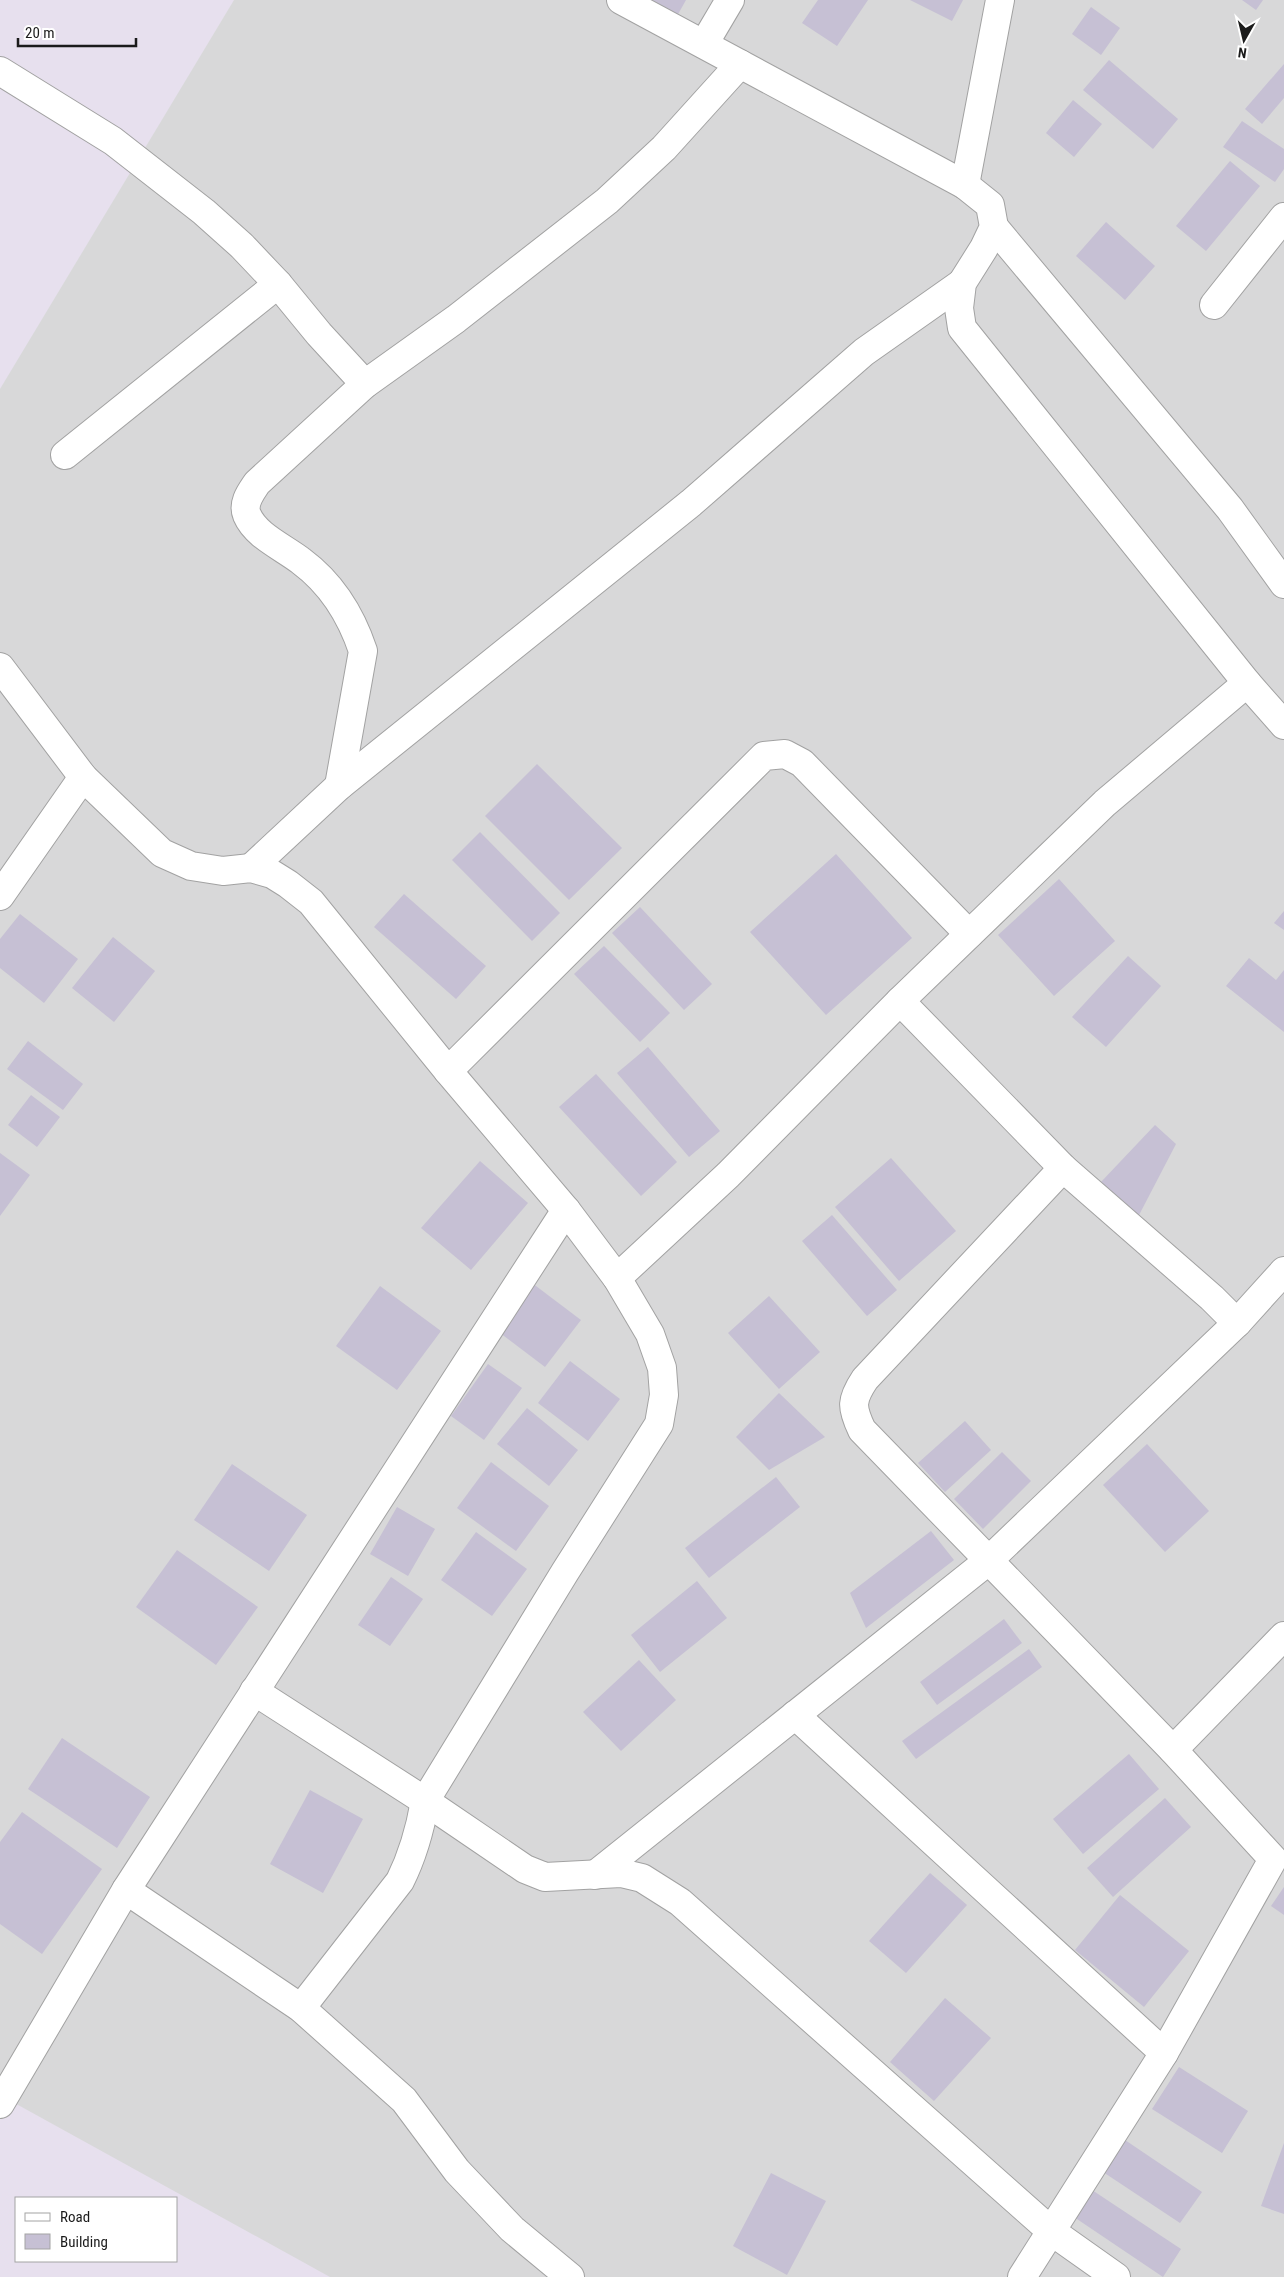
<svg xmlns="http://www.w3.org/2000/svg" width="1284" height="2277" font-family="'Roboto Condensed',sans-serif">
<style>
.residential{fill:#d8d8d9}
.building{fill:#c6c0d4}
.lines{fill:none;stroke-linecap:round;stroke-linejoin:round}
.minor-casing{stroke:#a2a2a2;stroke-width:30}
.minor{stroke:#fff;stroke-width:28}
</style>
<rect width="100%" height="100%" fill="#e7e0ee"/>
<polygon class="residential" points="234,0 1284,0 1284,2277 330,2277 0,2095 0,389"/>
<g class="building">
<polygon points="648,0 686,0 677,16"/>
<polygon points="818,0 868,0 837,46 802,23"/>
<polygon points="910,0 963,0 952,21"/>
<polygon points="1242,0 1263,0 1256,10"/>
<polygon points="1091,7 1120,28 1101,55 1072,34"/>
<polygon points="1109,60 1178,119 1153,149 1083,90"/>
<polygon points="1284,64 1284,98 1262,124 1245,109"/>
<polygon points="1073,100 1102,124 1074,157 1046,133"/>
<polygon points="1242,121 1284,149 1284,169 1275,182 1223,147"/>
<polygon points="1230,161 1260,186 1206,251 1176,226"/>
<polygon points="1106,222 1155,266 1125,300 1076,256"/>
<polygon points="537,764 622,848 569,900 485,816"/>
<polygon points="480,832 560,913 532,941 452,860"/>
<polygon points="836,854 912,938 826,1015 750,932"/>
<polygon points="1059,879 1115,941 1054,996 998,935"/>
<polygon points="404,894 486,966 456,999 374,927"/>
<polygon points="640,907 712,984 684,1010 612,933"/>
<polygon points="1284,911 1284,930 1274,923"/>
<polygon points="20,914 78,959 44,1003 0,968 0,939"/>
<polygon points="113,937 155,971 114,1022 72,988"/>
<polygon points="604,946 670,1013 640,1042 574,974"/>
<polygon points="1128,956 1161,986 1106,1047 1072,1017"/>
<polygon points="1249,958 1276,980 1284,970 1284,1032 1226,986"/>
<polygon points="28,1041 83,1084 63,1110 7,1069"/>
<polygon points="648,1047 720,1131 689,1157 617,1073"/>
<polygon points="596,1074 677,1162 641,1196 559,1107"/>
<polygon points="31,1095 60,1117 37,1147 8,1125"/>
<polygon points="1155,1125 1176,1144 1138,1217 1101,1182"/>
<polygon points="0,1153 30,1175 0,1216"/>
<polygon points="891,1158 956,1231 899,1281 835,1207"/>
<polygon points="480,1161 528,1203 471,1270 421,1228"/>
<polygon points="832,1215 897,1290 867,1316 802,1241"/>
<polygon points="532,1283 581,1320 545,1367 496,1330"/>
<polygon points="380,1286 441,1331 397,1390 336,1346"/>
<polygon points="769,1296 820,1352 779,1389 728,1333"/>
<polygon points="570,1361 620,1399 588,1441 538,1403"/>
<polygon points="488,1364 522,1388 484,1440 451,1416"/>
<polygon points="779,1393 825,1437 769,1470 736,1437"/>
<polygon points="527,1408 578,1450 549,1486 497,1444"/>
<polygon points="965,1421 991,1450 945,1492 918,1463"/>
<polygon points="1147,1444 1209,1511 1165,1552 1103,1485"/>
<polygon points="1002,1452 1031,1481 983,1529 954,1499"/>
<polygon points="491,1462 549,1506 516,1551 457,1508"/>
<polygon points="232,1464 307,1515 269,1571 194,1520"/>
<polygon points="776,1477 800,1507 709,1578 685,1548"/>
<polygon points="397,1507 435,1529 408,1576 370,1554"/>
<polygon points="931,1531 954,1560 866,1628 850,1593"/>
<polygon points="476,1532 527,1569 492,1616 441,1580"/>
<polygon points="177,1550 258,1607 216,1665 136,1607"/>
<polygon points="391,1577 423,1599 390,1646 358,1625"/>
<polygon points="697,1581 727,1618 660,1672 631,1635"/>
<polygon points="1004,1619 1022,1643 937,1705 920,1682"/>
<polygon points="1029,1649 1042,1667 916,1759 902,1741"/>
<polygon points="639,1660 676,1700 621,1751 583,1712"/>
<polygon points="62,1738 150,1797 117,1848 28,1789"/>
<polygon points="1129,1754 1159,1789 1083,1854 1053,1819"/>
<polygon points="310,1790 363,1819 323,1893 270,1864"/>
<polygon points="1165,1798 1191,1827 1113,1897 1087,1868"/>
<polygon points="22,1812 102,1869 42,1954 0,1924 0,1842"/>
<polygon points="930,1873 967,1905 906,1973 869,1941"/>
<polygon points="1284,1887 1284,1915 1271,1906"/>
<polygon points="1120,1895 1189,1951 1144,2007 1075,1950"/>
<polygon points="945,1998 991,2038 934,2101 890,2062"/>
<polygon points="1179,2067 1248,2111 1222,2153 1152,2109"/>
<polygon points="1125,2140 1202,2192 1180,2223 1103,2172"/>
<polygon points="1284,2143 1284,2214 1261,2206"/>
<polygon points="771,2173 826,2201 787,2275 733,2246"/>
<polygon points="1089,2188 1181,2249 1163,2277 1071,2215"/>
</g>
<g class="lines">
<g class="minor-casing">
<g id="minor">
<polyline points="621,0 965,185 990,205 994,227 984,248 962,283 959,308 962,328 1247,683 1284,725"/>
<polyline points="704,44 730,0"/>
<polyline points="0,71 113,141 204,212 242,246 278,284 319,334 365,384"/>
<polyline points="965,185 1000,0"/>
<polyline points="994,227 1230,509 1284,584"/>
<polyline points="1214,305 1284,217"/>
<polyline points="65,455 278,284"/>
<path d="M 0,667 L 83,777 L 162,853 L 191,866 L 223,871 L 251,868 L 272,874 L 288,884 L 311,902 L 448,1071 L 566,1210 L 617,1278 L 650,1334 L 662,1368 L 664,1395 L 659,1424 L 565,1572 L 425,1801 C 420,1830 413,1855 400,1881 L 301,2008"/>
<path d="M 339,786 L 363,651 C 351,615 332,584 301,561 C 283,547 256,536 247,515 C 242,503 251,492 257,483 L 365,384 L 456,319 L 607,201 L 664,148 L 740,64"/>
<polyline points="251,868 339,786 691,503 864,352 962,283"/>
<polyline points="0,896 83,777"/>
<polyline points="900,1001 1063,1168 1212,1298 1237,1323"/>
<polyline points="448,1071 764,756 785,754 802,763 969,934"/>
<polyline points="617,1278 728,1175 900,1001 1105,803 1247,683"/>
<polyline points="254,1691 425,1801 525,1869 545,1877 621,1873 642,1878 680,1902 1051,2231 1116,2277"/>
<polyline points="795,1715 1164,2053"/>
<polyline points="1173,1750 1284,1636"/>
<polyline points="595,1875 988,1561 1237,1323 1284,1271"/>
<polyline points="126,1890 301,2008 404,2100 457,2171 512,2229 570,2277"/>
<polyline points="0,2104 126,1890 566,1210"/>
<path d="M 1022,2277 L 1164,2053 L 1273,1859 L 1173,1750 L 862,1430 C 851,1407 851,1400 865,1379 L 1063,1168"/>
</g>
</g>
<use href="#minor" class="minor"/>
</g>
<rect x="15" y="2197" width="162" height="65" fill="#ffffff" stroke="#a4a4a4"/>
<rect x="25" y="2213" width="25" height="8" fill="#ffffff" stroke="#a4a4a4"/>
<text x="60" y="2222" font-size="15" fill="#1b1b1b">Road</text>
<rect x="25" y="2234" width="25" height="15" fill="#c6c0d4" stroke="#a4a4a4"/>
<text x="60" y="2247" font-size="15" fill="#1b1b1b">Building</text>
<g transform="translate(1244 40) rotate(188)" stroke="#ffffff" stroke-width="4" paint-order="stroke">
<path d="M0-4L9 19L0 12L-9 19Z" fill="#1b1b1b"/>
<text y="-8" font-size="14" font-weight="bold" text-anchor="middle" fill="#1b1b1b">N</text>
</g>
<path d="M18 38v8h118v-8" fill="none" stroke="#1b1b1b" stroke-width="2.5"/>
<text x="25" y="38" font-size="15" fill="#1b1b1b" stroke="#ffffff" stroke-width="4" paint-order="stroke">20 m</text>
</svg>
